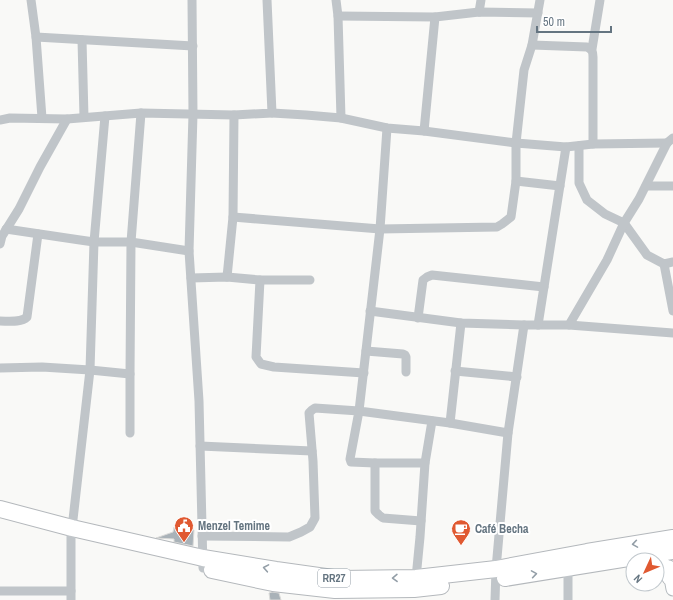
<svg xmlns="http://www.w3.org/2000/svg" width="673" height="600" font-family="'Archivo Narrow',sans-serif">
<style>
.building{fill:#a9b2b8;stroke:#dbdbd9}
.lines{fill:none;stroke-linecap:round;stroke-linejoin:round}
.secondary-casing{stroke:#b3b9bd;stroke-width:15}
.highway-casing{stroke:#b4b8bc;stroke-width:18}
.street{stroke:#c0c5c9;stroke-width:9}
.secondary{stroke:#fff;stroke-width:13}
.highway{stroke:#fff;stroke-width:16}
.oneway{stroke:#939ea7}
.labels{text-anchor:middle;stroke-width:4;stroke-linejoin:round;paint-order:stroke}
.shield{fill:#fff;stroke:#939ea7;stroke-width:1}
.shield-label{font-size:11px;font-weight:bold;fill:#657581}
.poi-label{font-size:12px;font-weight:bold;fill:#657581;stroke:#fff;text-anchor:start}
</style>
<rect width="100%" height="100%" fill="#f9f9f7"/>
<g class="building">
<polygon points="174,527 194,530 193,546 174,542 174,539 156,538 173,532"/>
<polygon points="272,592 279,593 281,600 270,600 269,593"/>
</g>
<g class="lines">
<g class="secondary-casing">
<polyline id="secondary" points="669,567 673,589"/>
</g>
<g class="highway-casing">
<g id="highway">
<polyline points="0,509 72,528 203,558 276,570 340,579 416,578 496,569 587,552 673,538"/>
<path d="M 657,560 C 663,565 667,570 670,577"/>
<polyline points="212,570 273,583 335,590 414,589 441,586"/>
<polyline points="505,578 673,551"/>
</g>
</g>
<g class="street">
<polyline points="31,0 36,37 42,118"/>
<polyline points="192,0 193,114 189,251 199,401 203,568"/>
<polyline points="336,0 338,16 341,118"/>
<polyline points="479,12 481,0"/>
<polyline points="338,16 435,17 479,12 538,13"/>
<polyline points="36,37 193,46"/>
<polyline points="82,40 84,117"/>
<path d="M 532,45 L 587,47 C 592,50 593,51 593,57 L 593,144"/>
<polyline points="592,49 600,0"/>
<polyline points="272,113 306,115 341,118 387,128 424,131 516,143 566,147 593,144 667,143"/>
<polyline points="0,120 10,118 67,119 141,113 234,115 272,113 267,0"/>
<polyline points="387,128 380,229 359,411 450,423 508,433"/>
<polyline points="424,131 435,17"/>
<polyline points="579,146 579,183 587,200 605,214 624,223 647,255 664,264 673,262"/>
<polyline points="516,181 560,186"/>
<polyline points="646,186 673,186"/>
<polyline points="233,217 380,229 497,227 502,224 511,217 516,181 516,143 524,70 532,45 540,0"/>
<polyline points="6,229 80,240 94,242 131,242 189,251"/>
<polyline points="0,244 2,236 19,209 40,167 67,119"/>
<polyline points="664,264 673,311"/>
<polyline points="227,277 233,217 234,115"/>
<polyline points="191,278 227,277 260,280 310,280"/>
<polyline points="260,280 256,357 261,364 274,367 364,373"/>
<polyline points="370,311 461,323 524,325 569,325 607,260 624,223 639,199 667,143 673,138"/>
<polyline points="418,318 423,280 427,277 432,275 544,287"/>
<path d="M 0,321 C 8,321 21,323 27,317 L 38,234"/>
<polyline points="538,325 566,147"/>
<polyline points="569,325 673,333"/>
<polyline points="366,351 403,354 405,355 406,357 406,372"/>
<polyline points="0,368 42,367 90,370 94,242 105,116"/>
<polyline points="455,371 517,377"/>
<polyline points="450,423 461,323"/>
<polyline points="130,433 130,374 131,242 141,113"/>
<polyline points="200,446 312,451"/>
<polyline points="375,463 375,511 379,515 383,518 421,521"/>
<polyline points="202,536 289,537 301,532 310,527 315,518 313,461 309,413 312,410 315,408 359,411 350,459 351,462 375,463 425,463"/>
<polyline points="416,578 420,537 425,463 432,421"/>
<polyline points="0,591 71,591"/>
<polyline points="71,600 71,537 90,370 130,374"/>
<polyline points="495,600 496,569 508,433 524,325"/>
<polyline points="568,600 568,568"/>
</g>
<use href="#secondary" class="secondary"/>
<use href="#highway" class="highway"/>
</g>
<defs><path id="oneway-chevron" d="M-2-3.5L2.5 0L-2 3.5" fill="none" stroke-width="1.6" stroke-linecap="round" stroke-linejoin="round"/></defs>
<g class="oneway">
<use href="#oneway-chevron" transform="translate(635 544) rotate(171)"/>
<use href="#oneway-chevron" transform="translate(266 568) rotate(-170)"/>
<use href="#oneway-chevron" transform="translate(534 574) rotate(-9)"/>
<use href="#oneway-chevron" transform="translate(395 578) rotate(179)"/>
</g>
<defs>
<g id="civic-pin" transform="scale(1)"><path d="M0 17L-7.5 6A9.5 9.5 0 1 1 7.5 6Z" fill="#e05931" stroke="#fff"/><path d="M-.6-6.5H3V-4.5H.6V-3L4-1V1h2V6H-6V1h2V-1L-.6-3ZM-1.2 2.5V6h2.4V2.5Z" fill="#fff"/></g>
<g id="cafe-pin" transform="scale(1)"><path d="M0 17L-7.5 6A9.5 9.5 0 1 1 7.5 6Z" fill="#e05931" stroke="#fff"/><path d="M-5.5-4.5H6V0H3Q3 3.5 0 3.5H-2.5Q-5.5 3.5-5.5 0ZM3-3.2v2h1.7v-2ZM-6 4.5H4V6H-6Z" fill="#fff"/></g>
</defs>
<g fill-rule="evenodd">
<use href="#civic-pin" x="184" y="526"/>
<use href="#cafe-pin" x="461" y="529"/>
</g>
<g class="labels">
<rect class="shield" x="318" y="569" width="32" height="18" rx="3"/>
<g class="shield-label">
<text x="334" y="582">RR27</text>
</g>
<g class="poi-label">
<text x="198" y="530">Menzel Temime</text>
<text x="475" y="533">Café Becha</text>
</g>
</g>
<g transform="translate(645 572) rotate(226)"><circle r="19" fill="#ffffff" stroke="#c1c8cd"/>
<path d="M0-3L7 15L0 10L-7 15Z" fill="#e05931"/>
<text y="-6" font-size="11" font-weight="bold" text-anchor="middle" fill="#657581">N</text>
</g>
<path d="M537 26v6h74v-6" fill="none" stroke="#657581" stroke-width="2"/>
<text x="543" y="26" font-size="12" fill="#657581" stroke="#ffffff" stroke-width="3" paint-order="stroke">50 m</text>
</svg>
